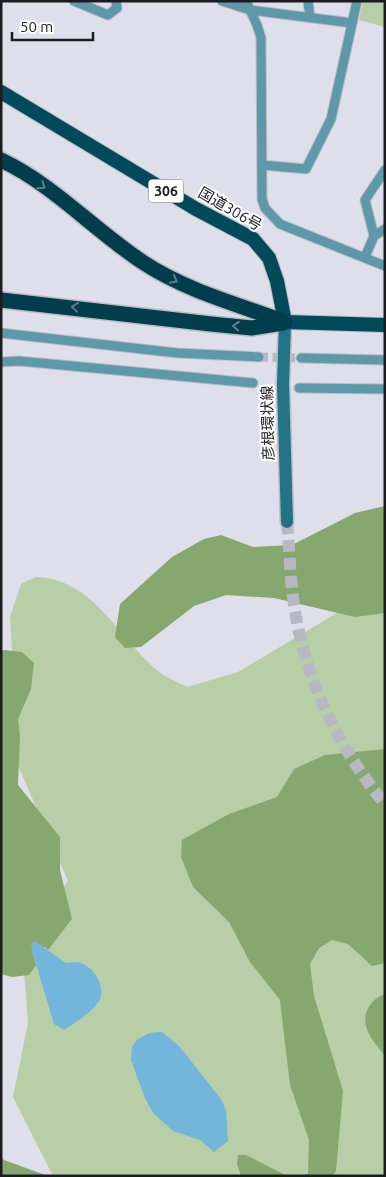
<svg xmlns="http://www.w3.org/2000/svg" width="386" height="1177" font-family="Ubuntu,'Noto Sans JP',sans-serif">
<style>
.green{fill:#b7cea6}
.forest{fill:#86a76e}
.water{fill:#73b6dc}
.lines{fill:none;stroke-linecap:round;stroke-linejoin:round}
.minor-tunnel{stroke:#b7b8c2;stroke-width:9;stroke-dasharray:9 4.5;stroke-linecap:butt}
.secondary-tunnel{stroke:#b7b8c2;stroke-width:12;stroke-dasharray:12 6;stroke-linecap:butt}
.minor-casing{stroke:#bbbcc6;stroke-width:11}
.secondary-casing{stroke:#bbbcc6;stroke-width:15}
.trunk-casing{stroke:#bbbcc6;stroke-width:16}
.motorway-casing{stroke:#bbbcc6;stroke-width:18}
.minor{stroke:#5d99a9;stroke-width:9}
.secondary{stroke:#237386;stroke-width:12}
.trunk{stroke:#004a59;stroke-width:14}
.motorway{stroke:#013d4a;stroke-width:15}
.oneway{stroke:#5a8189}
.labels{text-anchor:middle;stroke-width:4;stroke-linejoin:round;paint-order:stroke}
.shield{fill:#fff;stroke:#606063;stroke-width:1}
.shield-label{font-size:14px;font-weight:bold;fill:#1c1c20}
.street-label{font-size:15px;fill:#1c1c20;stroke:#fff}
</style>
<rect width="100%" height="100%" fill="#dedfea"/>
<g class="green">
<polygon points="363,1 385,1 385,27 359,20"/>
<path d="M 36,577 C 94,579 117,637 157,670 C 165,677 177,682 187,687 L 238,672 L 347,607 L 385,611 L 385,1176 L 53,1176 L 13,1097 L 28,1023 L 22,944 L 68,881 L 10,747 L 15,698 L 10,617 L 21,584 Z"/>
</g>
<g class="forest">
<polygon points="385,506 385,613 355,617 274,598 226,595 194,606 141,647 125,648 115,637 120,604 172,557 204,539 221,535 253,547 292,545 355,513"/>
<polygon points="4,650 22,652 34,663 31,689 18,719 20,736 18,785 60,837 60,870 72,919 48,950 45,947 32,951 36,965 29,975 12,977 1,974 1,651"/>
<polygon points="385,749 385,963 372,966 348,944 332,940 319,948 310,964 314,996 343,1091 336,1171 332,1176 298,1176 308,1174 309,1140 290,1085 280,1000 250,962 229,922 193,887 181,857 182,840 229,814 277,797 294,769 325,755"/>
<path d="M 385,994 L 385,1056 C 379,1048 370,1038 367,1029 C 361,1013 371,999 385,994 Z"/>
<polygon points="238,1155 246,1155 287,1176 241,1176 237,1164"/>
<polygon points="1,1158 4,1160 48,1176 1,1176"/>
</g>
<g class="water">
<path d="M 36,942 L 66,963 C 69,963 75,962 78,962 C 92,965 106,985 100,999 C 94,1011 75,1023 64,1030 L 54,1024 L 32,951 L 31,943 Z"/>
<polygon points="162,1032 179,1046 221,1099 226,1110 228,1141 214,1152 200,1140 173,1131 153,1113 145,1098 131,1060 132,1047 137,1040 149,1033"/>
</g>
<g class="lines">
<polyline class="minor-tunnel" points="259,357 301,358"/>
<path class="secondary-tunnel" d="M 287,522 C 290,554 290,586 296,617 C 309,688 340,749 385,804"/>
<g class="minor-casing">
<g id="minor">
<polyline points="74,1 108,15 117,8 116,1"/>
<polyline points="222,1 250,10 352,23"/>
<polyline points="246,1 257,25 261,38 262,199 265,208 280,224 385,266"/>
<polyline points="308,1 310,17"/>
<polyline points="262,165 306,169 331,119 357,1"/>
<polyline points="374,236 385,229"/>
<polyline points="365,257 374,236 365,200 385,170"/>
<polyline points="1,333 177,353 259,357"/>
<polyline points="301,358 385,360"/>
<polyline points="1,362 19,361 253,383"/>
<polyline points="299,388 385,389"/>
</g>
</g>
<g class="secondary-casing">
<polyline id="secondary" points="285,322 283,384 287,522"/>
</g>
<g class="trunk-casing">
<polyline id="trunk" points="1,92 196,209 253,239 269,258 277,281 285,322 385,325"/>
</g>
<g class="motorway-casing">
<g id="motorway">
<path d="M 1,160 C 54,185 95,231 144,263 C 187,291 237,304 285,322"/>
<polyline points="1,300 211,324 252,328 283,323"/>
</g>
</g>
<use href="#minor" class="minor"/>
<use href="#secondary" class="secondary"/>
<use href="#trunk" class="trunk"/>
<use href="#motorway" class="motorway"/>
</g>
<defs><path id="oneway-chevron" d="M-2-3.5L2.5 0L-2 3.5" fill="none" stroke-width="1.6" stroke-linecap="round" stroke-linejoin="round" transform="scale(1.25)"/></defs>
<g class="oneway">
<use href="#oneway-chevron" transform="translate(42 186) rotate(35)"/>
<use href="#oneway-chevron" transform="translate(174 280) rotate(28)"/>
<use href="#oneway-chevron" transform="translate(75 307) rotate(-173)"/>
<use href="#oneway-chevron" transform="translate(236 326) rotate(-175)"/>
</g>
<g class="labels">
<rect class="shield" x="148.5" y="179.5" width="35" height="23" rx="4"/>
<g class="shield-label">
<text x="166" y="196">306</text>
</g>
<g class="street-label">
<text transform="translate(230 209) rotate(30)" y="5">国道306号</text>
<text transform="translate(268 423) rotate(-91)" y="5">彦根環状線</text>
</g>
</g>
<rect width="386" height="1177" fill="none" stroke="#1c1c20" stroke-width="5"/>
<path d="M12 32v8h81v-8" fill="none" stroke="#1c1c20" stroke-width="2.5"/>
<text x="20" y="32" font-size="15" fill="#1c1c20" stroke="#ffffff" stroke-width="4" paint-order="stroke">50 m</text>
</svg>
